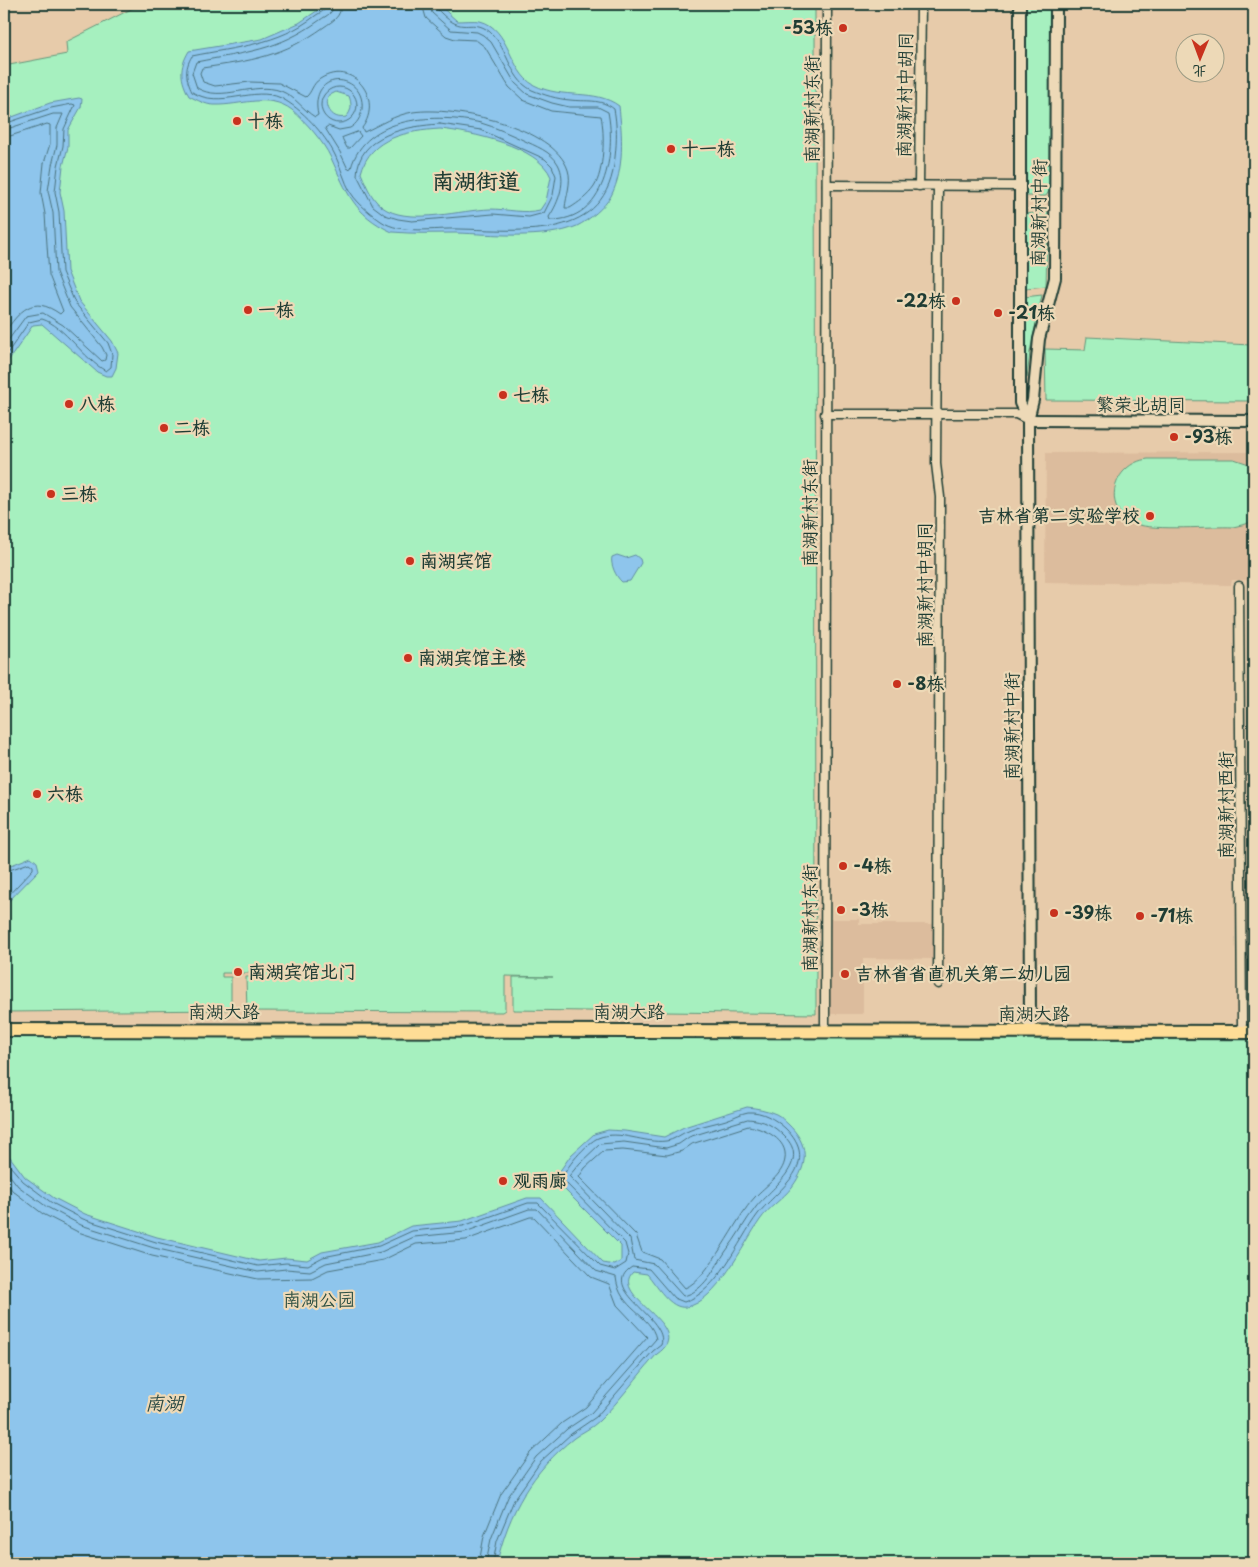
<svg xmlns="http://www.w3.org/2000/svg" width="1258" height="1567" font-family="'Playpen Sans','LXGW WenKai TC',sans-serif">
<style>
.built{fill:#dcbc9d}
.green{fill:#a6f0bf;stroke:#62967a}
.water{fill:#8ec5ec;stroke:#628fa2;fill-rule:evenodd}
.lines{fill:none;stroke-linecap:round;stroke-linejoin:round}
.shore{stroke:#4b737e;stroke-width:1}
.minor-casing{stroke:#1f3d34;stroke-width:11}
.tertiary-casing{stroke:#1f3d34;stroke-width:14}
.primary-casing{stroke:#1f3d34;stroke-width:16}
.minor{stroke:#edd9b7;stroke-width:8}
.tertiary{stroke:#edd9b7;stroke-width:10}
.primary{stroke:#fedd96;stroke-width:12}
.poi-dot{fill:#c8321e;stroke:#edd9b7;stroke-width:2}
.labels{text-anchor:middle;stroke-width:4.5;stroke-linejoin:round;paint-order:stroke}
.poi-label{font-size:18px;font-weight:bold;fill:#1f3d34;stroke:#edd9b7;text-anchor:start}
.street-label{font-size:18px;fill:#1f3d34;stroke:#edd9b7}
.park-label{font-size:18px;fill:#2c4f42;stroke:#edd9b7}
.water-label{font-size:19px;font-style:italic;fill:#2a4b46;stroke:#edd9b7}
.district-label{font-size:22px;font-weight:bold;fill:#1f3d34;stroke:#edd9b7}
</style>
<rect width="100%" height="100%" fill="#e7cbaa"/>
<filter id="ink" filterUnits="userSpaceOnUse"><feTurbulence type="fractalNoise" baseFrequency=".02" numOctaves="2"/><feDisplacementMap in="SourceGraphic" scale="10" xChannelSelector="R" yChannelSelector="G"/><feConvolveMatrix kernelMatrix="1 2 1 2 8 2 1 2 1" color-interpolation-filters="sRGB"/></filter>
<g filter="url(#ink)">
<g class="built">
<polygon points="1254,452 1254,580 1232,580 1231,585 1045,582 1046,453"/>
<polygon points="827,919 859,919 859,924 935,924 935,959 863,958 863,1014 827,1014"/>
</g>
<g class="green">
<polygon points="141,4 815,4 816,1014 513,1010 513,977 553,977 505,976 505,1010 502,1012 247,1011 246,977 254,977 253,973 222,973 222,977 231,977 231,1010 4,1012 4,66 67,54 66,42"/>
<polygon points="1025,4 1050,4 1049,191 1046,196 1026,196 1025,191"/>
<polygon points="1048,212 1046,286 1026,288 1024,214"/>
<polygon points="1042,295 1030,352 1027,378 1025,378 1024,297"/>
<polygon points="1087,337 1251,345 1251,401 1046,400 1045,349 1085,350"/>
<path d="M 1148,459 L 1234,459 L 1252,465 L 1254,466 L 1254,520 L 1246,524 L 1233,527 C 1212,526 1154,531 1136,524 C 1100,511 1112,463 1148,459 Z"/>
<polygon points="214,1035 1254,1040 1254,1563 4,1563 4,1036"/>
</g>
<g class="water">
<path d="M 327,4 L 438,4 L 457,21 C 464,21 474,20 480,21 C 510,28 509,72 534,85 C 563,100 595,88 619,106 C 622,134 625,169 611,196 C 605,207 589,220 577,226 C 544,240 492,234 456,233 C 435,233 413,234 392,232 C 353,214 347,192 331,158 C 323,141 306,122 292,110 C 268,92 241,106 214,105 C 206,105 197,100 189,96 C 180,79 179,68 189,51 L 262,39 L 299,23 ZM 336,92 L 349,96 C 352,104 352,111 346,117 C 332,120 325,108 328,96 ZM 440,129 C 470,132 539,146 551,177 L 546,201 L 540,210 C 523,214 508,209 490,209 C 461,210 414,224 387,210 C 373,203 367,187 361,173 C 370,137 408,131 440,129 Z"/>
<polygon points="79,98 82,99 81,107 68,130 68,147 63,166 60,192 64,211 67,271 79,301 112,341 118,353 116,368 112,376 106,376 97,372 42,324 33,325 4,367 4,120 50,103"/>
<path d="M 617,555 L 626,558 L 635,555 L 640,559 L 641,563 L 630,581 L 622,582 C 616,577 610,564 612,557 Z"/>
<polygon points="31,857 37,862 39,870 4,906 4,868"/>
<path d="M 747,1107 C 757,1108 767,1110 776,1114 C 781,1116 784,1121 788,1124 C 809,1144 809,1164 792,1187 C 783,1199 769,1207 760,1220 C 744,1243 716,1303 686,1307 C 670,1310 656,1284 647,1274 L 633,1272 C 608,1297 698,1327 657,1354 C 638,1375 619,1402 599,1421 C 592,1428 582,1432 574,1438 C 533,1470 508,1513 497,1563 L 4,1563 L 4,1149 L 25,1177 L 54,1198 L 85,1214 L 157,1237 L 259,1261 L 286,1258 L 307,1260 L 322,1252 L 378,1242 L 411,1226 L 462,1221 L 527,1198 L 541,1198 L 603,1263 L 615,1265 L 621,1261 L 621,1246 L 558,1183 L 557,1175 L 571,1155 L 594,1134 L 608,1130 L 625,1131 L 664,1137 L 684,1127 Z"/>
</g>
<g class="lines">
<g class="shore">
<path d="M 328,4 C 327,11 320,12 315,16 C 278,45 236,47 192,56 C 184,69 186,79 192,92 C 221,110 253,85 281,98 C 302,109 324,133 335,155 C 341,167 344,181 351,193 C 358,204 371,214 381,221 C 401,235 436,228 459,229 C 522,230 608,243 615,157 C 617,140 617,125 614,109 C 600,98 586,102 570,100 C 557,99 544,95 532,90 C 508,79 508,43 486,29 C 469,19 463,35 441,13 C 438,10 436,9 436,4"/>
<path d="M 334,4 C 333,14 327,15 320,20 C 277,51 246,52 196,62 L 192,73 L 197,88 C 222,103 254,81 281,91 C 296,97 303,110 315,117 L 318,115 C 308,68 366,72 362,109 C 361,117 357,124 350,128 L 339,130 L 328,126 L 325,128 L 340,152 L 348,169 L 351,168 C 365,115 437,113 481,123 C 495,127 510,134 523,140 C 535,146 551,151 558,164 C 567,180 559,202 549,217 L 550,220 C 606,221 616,153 608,112 L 598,107 L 569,107 L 552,103 L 527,94 L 515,83 L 491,42 L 483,35 L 477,32 L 451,30 L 432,13 L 429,4"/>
<path d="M 341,4 C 341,17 334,20 324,27 C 284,56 251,61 202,68 L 200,73 L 203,82 L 215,86 L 250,82 L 279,83 L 306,97 C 312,92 312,84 320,79 C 353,58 384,99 362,128 L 364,132 C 380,125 394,115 413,112 C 454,106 554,126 568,170 C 572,182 566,196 565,208 L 570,208 C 578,203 588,196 594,187 C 604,172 605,134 601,116 L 551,111 L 523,100 L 509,87 L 485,47 L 476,40 L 455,39 L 446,36 L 426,18 L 422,4"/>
<circle cx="339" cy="105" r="18"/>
<path d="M 4,124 L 51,108 L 72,104 L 75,105 L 64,129 L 63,146 L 58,166 L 55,192 L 59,212 L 62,272 L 75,303 L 108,343 L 112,354 L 111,367 L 106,371 C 83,359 65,326 42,319 L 29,322 L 4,358"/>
<path d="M 440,124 L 481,130 L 545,159 L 552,166 L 556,176 L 553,195 L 544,213 L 529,217 L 493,214 L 412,221 L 398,219 L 385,215 L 373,206 L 357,175 C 358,134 408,126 440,124 Z"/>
<polyline points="4,130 53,114 63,114 57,128 57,145 52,165 48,191 53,213 56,272 70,307 102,347 106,355 105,360 102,361 63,325 43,313 26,316 4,346"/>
<polygon points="358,132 361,136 350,148 347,148 342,138"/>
<path d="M 4,138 L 47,124 L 50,125 L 50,144 L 44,163 L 41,193 L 45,214 L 49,275 L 63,311 L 60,314 C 32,294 20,311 4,333"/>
<polyline points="4,872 29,863 33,866 33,869 4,900"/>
<path d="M 748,1119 C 764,1120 773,1125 784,1136 C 812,1162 771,1188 756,1207 C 745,1221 737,1237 726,1251 C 715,1267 704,1292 683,1296 L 654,1264 L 634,1260 L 630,1239 L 569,1176 L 580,1163 L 600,1144 L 624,1142 L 666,1148 L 679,1144 L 689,1137 Z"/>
<path d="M 749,1126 C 764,1129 788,1139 785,1159 C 783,1175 765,1186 755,1197 C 736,1217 709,1279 685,1288 L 660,1259 L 642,1252 L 636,1235 L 579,1177 L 585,1168 L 604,1151 L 623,1150 L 667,1155 L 682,1151 L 692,1144 Z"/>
<path d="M 4,1159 L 23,1181 L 52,1203 L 83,1219 L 156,1242 L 258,1266 L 286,1263 L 308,1265 L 323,1257 L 379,1246 L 412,1231 L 463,1226 L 528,1203 L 538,1203 L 600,1266 L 615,1270 L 626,1263 L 628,1254 L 625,1243 L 563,1180 C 562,1170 588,1142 598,1138 C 620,1129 644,1144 666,1141 C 674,1140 679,1135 686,1132 C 699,1126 713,1124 726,1120 C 733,1118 741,1113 748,1112 C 762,1111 775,1119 785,1128 C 822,1164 780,1187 758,1214 C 737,1242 719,1291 684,1302 L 674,1298 L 649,1269 L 632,1267 C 597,1289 670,1318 661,1345 L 653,1351 L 596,1417 L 571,1434 L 541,1461 L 514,1500 L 497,1541 L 493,1563"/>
<path d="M 4,1168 L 18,1186 L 47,1207 L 81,1225 L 154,1248 L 258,1272 L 286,1269 L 310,1271 L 326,1263 L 381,1252 L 414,1237 L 465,1232 L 529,1209 L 537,1209 L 596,1271 L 616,1277 C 619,1310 651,1314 656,1339 L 591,1413 L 567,1429 L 536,1457 L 508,1497 L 491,1539 L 486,1563"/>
<polyline points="4,1180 13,1191 43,1214 78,1232 152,1256 258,1279 312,1278 328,1270 383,1260 416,1244 466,1240 530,1217 534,1217 591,1277 609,1284 617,1305 647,1337 586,1407 562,1423 530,1453 501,1494 484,1536 479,1563"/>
</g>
<g class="minor-casing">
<g id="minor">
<polyline points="827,185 1019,186"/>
<polyline points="919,186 921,4"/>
<polyline points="825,414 1016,414 1028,420"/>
<polyline points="1239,586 1242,1024"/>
<polyline points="938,984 940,497 936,464 938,186"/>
<polyline points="825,1023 827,4"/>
</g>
</g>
<g class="tertiary-casing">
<g id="tertiary">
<polyline points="1020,4 1020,403 1028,420"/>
<polyline points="1028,420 1254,421"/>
<polyline points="1030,1031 1028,420 1033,400 1039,339 1055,278 1056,4"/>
</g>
</g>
<g class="primary-casing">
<polyline id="primary" points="4,1030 1254,1032"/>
</g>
<use href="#minor" class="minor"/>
<use href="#tertiary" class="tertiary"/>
<use href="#primary" class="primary"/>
</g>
</g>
<g class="poi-dot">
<circle cx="843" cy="28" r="5"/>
<circle cx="237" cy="121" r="5"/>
<circle cx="671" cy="149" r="5"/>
<circle cx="956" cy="301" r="5"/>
<circle cx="248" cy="310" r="5"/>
<circle cx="998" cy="313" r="5"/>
<circle cx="503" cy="395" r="5"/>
<circle cx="69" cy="404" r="5"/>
<circle cx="164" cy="428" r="5"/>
<circle cx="1174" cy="437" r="5"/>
<circle cx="51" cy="494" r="5"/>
<circle cx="1150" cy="516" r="5"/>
<circle cx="410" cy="561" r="5"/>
<circle cx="408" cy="658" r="5"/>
<circle cx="897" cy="684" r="5"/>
<circle cx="37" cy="794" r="5"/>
<circle cx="843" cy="866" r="5"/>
<circle cx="841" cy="910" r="5"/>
<circle cx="1054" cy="913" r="5"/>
<circle cx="1140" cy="916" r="5"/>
<circle cx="238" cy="972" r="5"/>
<circle cx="845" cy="974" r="5"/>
<circle cx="503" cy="1181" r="5"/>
</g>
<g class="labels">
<g class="poi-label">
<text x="833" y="34" text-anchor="end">-53栋</text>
<text x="247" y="127">十栋</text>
<text x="681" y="155">十一栋</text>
<text x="946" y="307" text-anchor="end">-22栋</text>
<text x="258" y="316">一栋</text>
<text x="1008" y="319">-21栋</text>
<text x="513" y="401">七栋</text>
<text x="79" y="410">八栋</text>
<text x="174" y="434">二栋</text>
<text x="1184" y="443">-93栋</text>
<text x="61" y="500">三栋</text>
<text x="1140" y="522" text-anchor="end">吉林省第二实验学校</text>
<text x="420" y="567">南湖宾馆</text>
<text x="418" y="664">南湖宾馆主楼</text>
<text x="907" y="690">-8栋</text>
<text x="47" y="800">六栋</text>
<text x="853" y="872">-4栋</text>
<text x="851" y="916">-3栋</text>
<text x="1064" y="919">-39栋</text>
<text x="1150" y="922">-71栋</text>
<text x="248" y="978">南湖宾馆北门</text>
<text x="855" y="980">吉林省省直机关第二幼儿园</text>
<text x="513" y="1187">观雨廊</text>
</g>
<g class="street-label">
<text transform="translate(905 95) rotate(-89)" y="6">南湖新村中胡同</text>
<text transform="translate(812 109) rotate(-90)" y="6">南湖新村东街</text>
<text transform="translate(1039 213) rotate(-89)" y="6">南湖新村中街</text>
<text x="1141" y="411">繁荣北胡同</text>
<text transform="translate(810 513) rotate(-90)" y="6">南湖新村东街</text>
<text transform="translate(925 585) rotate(-90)" y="6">南湖新村中胡同</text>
<text transform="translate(1012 726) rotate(-90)" y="6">南湖新村中街</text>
<text transform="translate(1226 805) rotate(-90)" y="6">南湖新村西街</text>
<text transform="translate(810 918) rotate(-90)" y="6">南湖新村东街</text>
<text x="224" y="1018">南湖大路</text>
<text x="629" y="1018">南湖大路</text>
<text x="1034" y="1020">南湖大路</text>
</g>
<g class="park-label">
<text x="319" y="1306">南湖公园</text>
</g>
<g class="water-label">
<text x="164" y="1410">南湖</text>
</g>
<g class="district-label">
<text x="476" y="189">南湖街道</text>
</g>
</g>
<rect width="1258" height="1567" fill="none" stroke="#edd9b7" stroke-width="20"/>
<rect x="10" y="10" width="1238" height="1547" fill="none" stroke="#1f3d34" stroke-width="2" filter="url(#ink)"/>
<g transform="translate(1200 58) rotate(181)"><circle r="24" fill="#edd9b7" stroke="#9b9b83"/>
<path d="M0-4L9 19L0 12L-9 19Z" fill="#c8321e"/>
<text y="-8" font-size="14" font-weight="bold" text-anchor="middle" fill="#1f3d34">北</text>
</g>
</svg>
